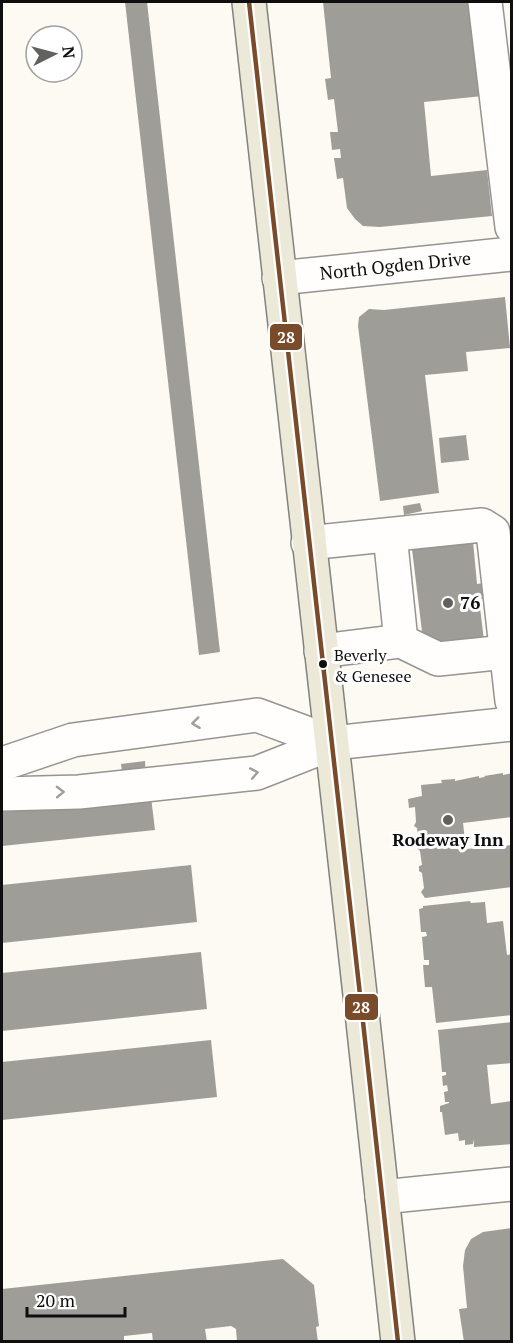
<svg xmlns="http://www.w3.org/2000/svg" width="513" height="1343" font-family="'PT Serif',serif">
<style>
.building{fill:#9f9d98}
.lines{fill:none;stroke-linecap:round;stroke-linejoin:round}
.minor-casing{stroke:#959491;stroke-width:36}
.major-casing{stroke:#82827e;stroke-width:36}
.minor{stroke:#fffefd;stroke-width:33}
.major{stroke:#ede9d8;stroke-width:33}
.bus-1-casing{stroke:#fff;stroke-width:9}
.bus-1{stroke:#7a4b2a;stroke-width:4.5}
.oneway{stroke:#9f9e9d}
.poi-dot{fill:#61615e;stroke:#fff;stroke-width:2}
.bus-dot{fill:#0e0e0e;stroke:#fff;stroke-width:2}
.labels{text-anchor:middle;stroke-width:6;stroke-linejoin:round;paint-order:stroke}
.bus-label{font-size:16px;fill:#0e0e0e;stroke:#fff;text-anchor:start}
.street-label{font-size:18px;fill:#0e0e0e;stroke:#fff}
.poi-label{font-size:18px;font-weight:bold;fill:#0e0e0e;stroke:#fff;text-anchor:start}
.line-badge{stroke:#fff;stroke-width:2}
.badge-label{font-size:16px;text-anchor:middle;font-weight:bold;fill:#fff}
</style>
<rect width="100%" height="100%" fill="#fcfaf2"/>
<g class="building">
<polygon points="125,2 147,2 220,652 199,655"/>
<polygon points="323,2 472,2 483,96 424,102 431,176 487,170 492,216 380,227 363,226 355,219 347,208 343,178 337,179 334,158 341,158 340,149 332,150 330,132 338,132 334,99 328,100 325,79 331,78"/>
<polygon points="505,297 510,348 466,352 468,371 425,375 439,493 380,501 358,326 359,317 369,309 384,310"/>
<polygon points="466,435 469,460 441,463 439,438"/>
<polygon points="420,503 422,511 404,515 403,506"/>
<polygon points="473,541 477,584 490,582 486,598 479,599 484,641 424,648 412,549"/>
<polygon points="145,761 146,777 123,779 121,764"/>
<polygon points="503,773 503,775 512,773 512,817 463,823 466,849 512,845 512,887 425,898 421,892 424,888 422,873 419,871 419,866 422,865 420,851 417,848 419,843 417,828 414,826 416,822 415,807 409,808 408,799 422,796 421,785 442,783 441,780 455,779 455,781 479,776 479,778 485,777 484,776"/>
<polygon points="151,797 155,830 2,846 2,812"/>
<polygon points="191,865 197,922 2,943 2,885"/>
<polygon points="470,901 471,903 485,902 487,923 503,921 507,955 512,954 512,1015 436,1023 432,987 425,987 423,965 429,965 429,960 424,960 422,937 427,936 426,932 421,932 419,909 423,908 423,906"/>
<polygon points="201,952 207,1009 2,1031 2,973"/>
<polygon points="512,1022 512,1063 487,1065 491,1104 512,1101 512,1144 474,1147 474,1139 473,1144 465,1145 465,1140 459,1141 458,1133 445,1135 442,1112 440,1112 440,1106 449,1103 449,1102 445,1102 444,1092 448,1091 447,1085 443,1086 442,1076 446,1075 446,1072 442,1072 438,1030"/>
<polygon points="211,1040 217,1097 2,1120 2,1062"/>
<polygon points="512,1228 512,1342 464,1342 459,1309 467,1308 463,1266 465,1250 471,1239 483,1232"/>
<polygon points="283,1259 314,1285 319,1326 316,1327 318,1342 237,1342 236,1329 231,1326 205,1329 207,1342 153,1342 152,1333 124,1336 124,1342 2,1342 2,1289"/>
</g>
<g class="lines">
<g class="minor-casing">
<g id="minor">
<polyline points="485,2 512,227"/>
<path id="s1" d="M 279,278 L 512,254"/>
<polyline points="390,535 401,641 438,659 506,652"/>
<polyline points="308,543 482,525 493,532 512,701"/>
<polyline points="321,651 401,641"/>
<polyline points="2,764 73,740 257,715 333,743"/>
<polyline points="2,794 79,792 257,773 333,743 512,724"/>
<polyline points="382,1197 512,1184"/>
</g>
</g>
<g class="major-casing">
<path id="major" d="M 249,2 C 298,448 350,895 398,1342"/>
</g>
<use href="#minor" class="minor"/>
<use href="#major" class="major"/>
<g class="bus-1-casing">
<path id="bus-1" d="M 249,2 C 298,448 350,895 398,1342"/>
</g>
<use href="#bus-1" class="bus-1"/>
</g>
<defs><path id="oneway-chevron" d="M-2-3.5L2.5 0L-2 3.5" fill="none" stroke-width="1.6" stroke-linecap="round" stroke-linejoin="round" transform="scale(1.5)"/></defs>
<g class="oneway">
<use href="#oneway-chevron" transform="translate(196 723) rotate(173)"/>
<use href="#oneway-chevron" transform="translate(254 773) rotate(-11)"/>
<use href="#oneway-chevron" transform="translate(60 792) rotate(-1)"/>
</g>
<g class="poi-dot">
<circle cx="448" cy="603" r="6"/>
<circle cx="448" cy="820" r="6"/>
</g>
<circle class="bus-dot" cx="323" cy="664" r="5"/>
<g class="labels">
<g class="bus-label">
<text x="334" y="661">Beverly<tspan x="334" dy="21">&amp; Genesee</tspan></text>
</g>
<g class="street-label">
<text dy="6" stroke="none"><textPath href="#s1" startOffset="117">North Ogden Drive</textPath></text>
</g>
<g class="poi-label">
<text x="460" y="609">76</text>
<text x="448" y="846" text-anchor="middle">Rodeway Inn</text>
</g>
</g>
<g class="line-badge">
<rect x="269" y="323" width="34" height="28" rx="6" fill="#7a4b2a"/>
<rect x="344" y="993" width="35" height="28" rx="6" fill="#7a4b2a"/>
</g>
<g class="badge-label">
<text x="286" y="343">28</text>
<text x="361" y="1013">28</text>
</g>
<rect width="513" height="1343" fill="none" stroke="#0e0e0e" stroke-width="6"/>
<g transform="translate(54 54) rotate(84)"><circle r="28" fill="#ffffff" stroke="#9f9f9f" stroke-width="1.5"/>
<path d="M0-4.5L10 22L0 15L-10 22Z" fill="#61615e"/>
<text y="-9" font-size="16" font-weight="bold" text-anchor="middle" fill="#0e0e0e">N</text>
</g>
<path d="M27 1307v9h98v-9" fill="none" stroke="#0e0e0e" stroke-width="3"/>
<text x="36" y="1307" font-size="18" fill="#0e0e0e" stroke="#ffffff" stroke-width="4.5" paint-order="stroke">20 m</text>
</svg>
